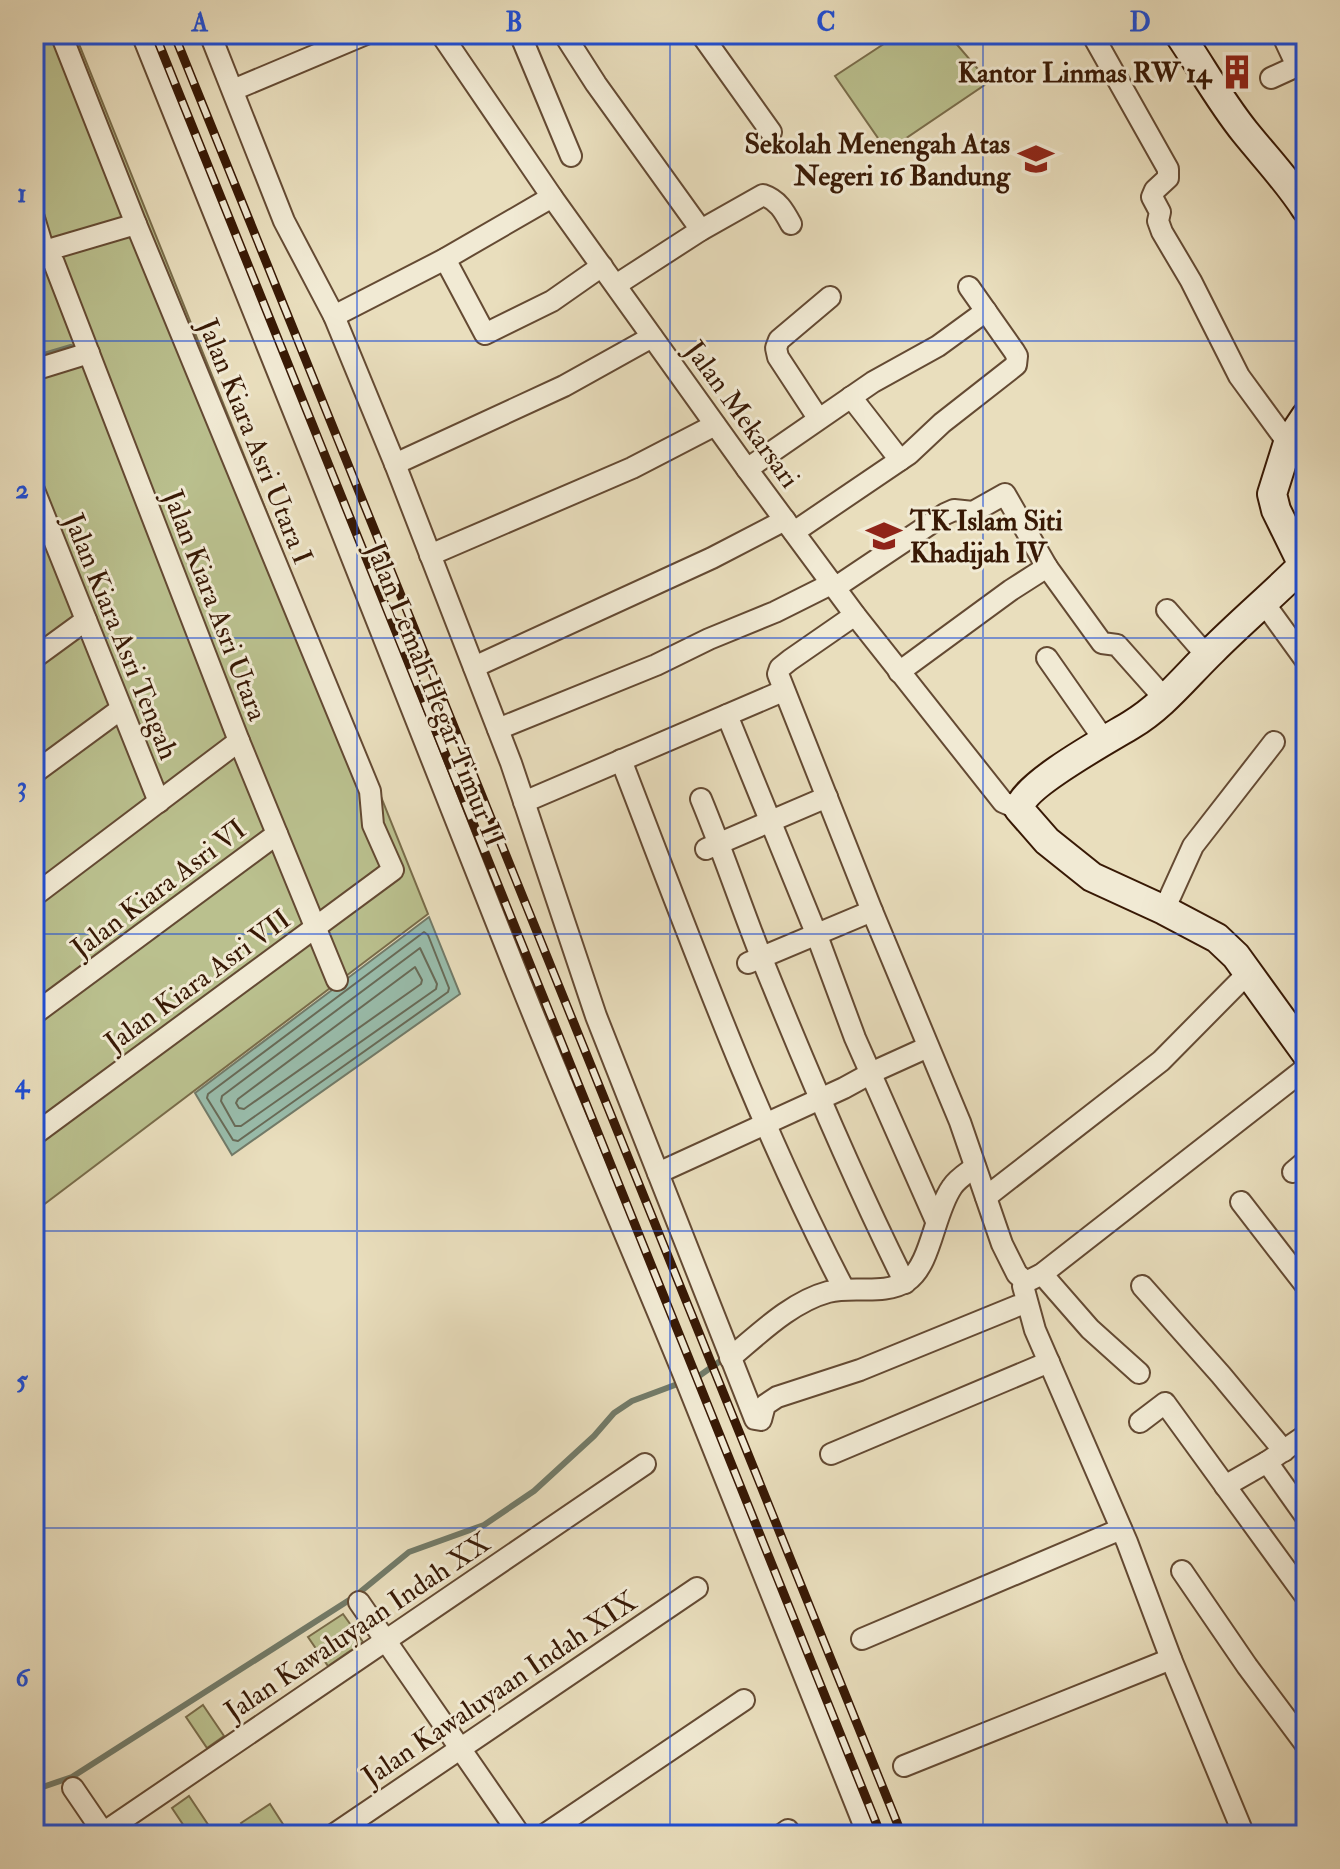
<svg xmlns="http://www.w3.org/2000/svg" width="1340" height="1869" font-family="'IM FELL Double Pica',serif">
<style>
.green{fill:#bac08e;stroke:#796c4a;stroke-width:2}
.water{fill:#99bdac;stroke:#727b69;stroke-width:2}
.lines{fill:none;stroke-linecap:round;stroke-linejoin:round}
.shore{stroke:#686b58;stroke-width:2}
.stream{stroke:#727b69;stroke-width:6}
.street-casing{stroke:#644a33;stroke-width:24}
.secondary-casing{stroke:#381905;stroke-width:32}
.street{stroke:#f1ead4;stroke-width:20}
.secondary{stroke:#f1ead4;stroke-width:28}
.rail-casing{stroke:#381905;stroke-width:9}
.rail{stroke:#f1ead4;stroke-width:6;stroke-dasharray:18;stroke-linecap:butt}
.grid{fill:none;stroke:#1d4ed8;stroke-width:2;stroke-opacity:0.55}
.labels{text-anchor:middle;stroke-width:6;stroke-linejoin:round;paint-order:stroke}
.poi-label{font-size:28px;font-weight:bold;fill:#381905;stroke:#f1ead4;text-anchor:end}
.street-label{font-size:28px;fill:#381905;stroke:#f1ead4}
.neatline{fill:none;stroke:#1d4ed8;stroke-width:3}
.grid-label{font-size:26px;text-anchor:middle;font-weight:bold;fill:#1d4ed8}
</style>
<rect width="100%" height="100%" fill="#e9debd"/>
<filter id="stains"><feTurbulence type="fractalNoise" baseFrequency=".0025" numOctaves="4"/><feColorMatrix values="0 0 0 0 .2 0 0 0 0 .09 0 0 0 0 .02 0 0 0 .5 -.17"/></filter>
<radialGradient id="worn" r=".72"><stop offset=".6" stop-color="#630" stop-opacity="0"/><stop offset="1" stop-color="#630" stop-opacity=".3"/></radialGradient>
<g class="green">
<polygon points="34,34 75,34 428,914 34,1212"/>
<polygon points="899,34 948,34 989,82 887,151 835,76"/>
<polygon points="343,1614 363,1642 328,1666 308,1637"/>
<polygon points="203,1705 224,1736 207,1748 186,1717"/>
<polygon points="189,1796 215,1835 190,1835 172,1808"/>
<polygon points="270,1804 290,1835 248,1835 241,1823"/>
</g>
<polygon class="water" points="429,917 460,994 232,1155 195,1093"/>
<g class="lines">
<g class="shore">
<polygon points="424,932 428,935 449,988 448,992 238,1141 233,1140 207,1098 208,1094"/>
<polygon points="420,948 437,984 436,989 241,1126 235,1126 221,1101 222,1096"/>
<polygon points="415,967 422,980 421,984 244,1109 239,1108 236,1103 238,1099"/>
</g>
<g class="stream">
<polyline points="34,358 71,347"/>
<polyline points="34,1790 72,1777 354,1597 409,1552 484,1525 534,1491 594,1436 614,1413 632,1401 699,1376 726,1357"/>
</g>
<g class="street-casing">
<g id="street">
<path d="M 142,34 C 265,338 387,644 507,949 C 563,1092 625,1231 683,1373 C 745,1527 806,1681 868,1835"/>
<polyline points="210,34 284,221 334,316 395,464 511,763 596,1016 755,1419 761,1420 765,1405 777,1397 860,1370 1017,1306"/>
<polyline points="441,34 552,197 747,469 855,615 1003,802 1019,809"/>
<polyline points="520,34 571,156"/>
<polyline points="564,34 596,84 701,230"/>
<polyline points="701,34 771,132"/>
<polyline points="1092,34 1168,169 1168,178 1155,190 1152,197 1160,212 1158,221 1162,232 1191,281 1239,376 1288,443"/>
<polyline points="1282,34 1297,66"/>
<polyline points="1271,78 1306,62"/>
<polyline points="233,90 366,34"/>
<polyline points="34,218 44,251 54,263 239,741 337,980"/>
<polyline points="34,254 136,224"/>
<polyline points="445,259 485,334 552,301 602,266"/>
<path d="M 616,285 L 701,230 L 763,195 C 778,200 784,211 791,224"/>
<polyline points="334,316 445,259 552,197"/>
<polyline points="34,370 89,353"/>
<polyline points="851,397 900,460"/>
<polyline points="818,418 778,357 776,348 779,340 830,297"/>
<polyline points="395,464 564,386 652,337"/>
<polyline points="747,469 873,382 938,346 986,311"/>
<polyline points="34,490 159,802"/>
<polyline points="794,532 909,454 942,423 1016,365 1017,356 1014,351 969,287"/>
<polyline points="430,555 632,468 715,425"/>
<polyline points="836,587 945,514 954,510 973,512 1005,494 1047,567 1102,643 1117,645 1165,699"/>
<polyline points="1264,603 1306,661"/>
<polyline points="1167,610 1207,656"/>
<polyline points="855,615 790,660 780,668 778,674 872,911 960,1122 1002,1244 1017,1274 1026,1282 1042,1274 1306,1068"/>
<polyline points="34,658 86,620"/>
<polyline points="1047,658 1105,741"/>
<polyline points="474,667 712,558 785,520"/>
<polyline points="899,672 1011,590 1047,567"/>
<polyline points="727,715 816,933 855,1038 936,1221"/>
<polyline points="498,729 656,665 709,639 775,612 833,583"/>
<path d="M 621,760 C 690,938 755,1119 844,1289"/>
<polyline points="34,773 121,709"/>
<path d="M 701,799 C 723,852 741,906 762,959 C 806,1068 852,1177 905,1283"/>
<polyline points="524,802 783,691"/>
<polyline points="706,849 827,797"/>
<polyline points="34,896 239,741"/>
<polyline points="1164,910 1193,846 1274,742"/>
<polyline points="748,963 872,911"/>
<polyline points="34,1014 277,834"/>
<polyline points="34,1135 393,870 373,825 370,791 136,224 61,34"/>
<polyline points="1293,1172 1306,1161"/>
<polyline points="658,1173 844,1088 875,1071 928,1047"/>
<polyline points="986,1197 1161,1061 1248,973"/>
<polyline points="1241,1202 1306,1286"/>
<polyline points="1042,1274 1090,1329 1139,1373"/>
<polyline points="1023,1286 1035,1330 1127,1542 1171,1659 1244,1835"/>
<polyline points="1142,1286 1221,1375 1284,1451"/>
<path d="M 730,1358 C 759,1334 791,1302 828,1292 C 853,1285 884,1296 907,1281 C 931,1265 934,1213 952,1187 C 957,1179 967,1173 975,1167"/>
<polyline points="1140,1422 1165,1403 1306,1597"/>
<polyline points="831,1454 1049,1362"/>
<polyline points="1267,1462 1306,1517"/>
<polyline points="1225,1486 1267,1462 1306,1435"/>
<polyline points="1182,1571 1247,1666 1306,1745"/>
<polyline points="359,1602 520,1835"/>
<polyline points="862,1639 1121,1529"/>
<polyline points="904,1766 1171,1659"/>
<polyline points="73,1788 105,1835"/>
<polyline points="100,1835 645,1464"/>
<polyline points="333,1835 697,1588"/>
<polyline points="544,1835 744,1700"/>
<polyline points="781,1835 788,1830"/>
<polyline points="1301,1835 1306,1832"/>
</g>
</g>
<g class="secondary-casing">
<g id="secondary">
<path d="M 1179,34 C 1201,66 1220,101 1245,132 C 1266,158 1288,181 1306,209"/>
<path d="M 1306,416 L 1288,443 L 1272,494 L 1276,510 L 1303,565 C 1274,594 1242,621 1213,650 C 1186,676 1163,706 1131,725 C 1108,739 1023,785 1019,809 L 1047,841 L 1092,877 L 1164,910 L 1217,938 L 1236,956 L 1306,1053"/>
</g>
</g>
<use href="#street" class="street"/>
<use href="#secondary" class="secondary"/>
<g class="rail-casing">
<g id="rail">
<polyline points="155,34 881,1835"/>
<polyline points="174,34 902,1835"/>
</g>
</g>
<use href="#rail" class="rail"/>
</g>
<path class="grid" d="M 357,34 L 357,1835M 670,34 L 670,1835M 983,34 L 983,1835M 34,341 L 1306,341M 34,638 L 1306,638M 34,934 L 1306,934M 34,1231 L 1306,1231M 34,1528 L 1306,1528"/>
<defs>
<g id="building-bare" transform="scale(2.76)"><path d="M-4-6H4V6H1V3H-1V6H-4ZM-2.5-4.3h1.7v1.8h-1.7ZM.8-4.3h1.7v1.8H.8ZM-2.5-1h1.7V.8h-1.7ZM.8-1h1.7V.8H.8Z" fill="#8f2418" stroke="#f1ead4" stroke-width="2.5" paint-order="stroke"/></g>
<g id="school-bare" transform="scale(2.76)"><path d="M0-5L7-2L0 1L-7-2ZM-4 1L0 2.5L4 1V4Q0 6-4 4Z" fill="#8f2418" stroke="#f1ead4" stroke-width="2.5" paint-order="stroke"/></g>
</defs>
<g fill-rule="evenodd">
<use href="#building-bare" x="1237" y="72"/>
<use href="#school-bare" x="1036" y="159"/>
<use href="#school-bare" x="884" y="536"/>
</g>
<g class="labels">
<g class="poi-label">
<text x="1211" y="82">Kantor Linmas RW 14</text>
<text x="1010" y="153">Sekolah Menengah Atas<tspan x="1010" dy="32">Negeri 16 Bandung</tspan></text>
<text x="910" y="530" text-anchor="start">TK Islam Siti<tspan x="910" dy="32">Khadijah IV</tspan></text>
</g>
<g class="street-label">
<text transform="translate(743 414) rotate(54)" y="10">Jalan Mekarsari</text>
<text transform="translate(256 441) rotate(68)" y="10">Jalan Kiara Asri Utara I</text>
<text transform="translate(216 605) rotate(69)" y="10">Jalan Kiara Asri Utara</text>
<text transform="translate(122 636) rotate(68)" y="10">Jalan Kiara Asri Tengah</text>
<text transform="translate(436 694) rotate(68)" y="10">Jalan Lemah Hegar Timur II</text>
<text transform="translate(158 888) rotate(-37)" y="10">Jalan Kiara Asri VI</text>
<text transform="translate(197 980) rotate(-36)" y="10">Jalan Kiara Asri VII</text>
<text transform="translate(357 1626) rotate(-34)" y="10">Jalan Kawaluyaan Indah XX</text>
<text transform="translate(499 1688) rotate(-34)" y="10">Jalan Kawaluyaan Indah XIX</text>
</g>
</g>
<rect width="1340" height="1869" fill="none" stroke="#e9debd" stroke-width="88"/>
<rect x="44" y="44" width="1252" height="1781" class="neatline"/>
<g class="grid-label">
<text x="200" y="31">A</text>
<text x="514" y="31">B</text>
<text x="826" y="31">C</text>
<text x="1140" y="31">D</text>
<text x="22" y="202">1</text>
<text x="22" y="498">2</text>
<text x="22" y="795">3</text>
<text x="22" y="1092">4</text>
<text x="22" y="1389">5</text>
<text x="22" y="1686">6</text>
</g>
<rect width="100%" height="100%" filter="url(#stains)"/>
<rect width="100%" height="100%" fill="url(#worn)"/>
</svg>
